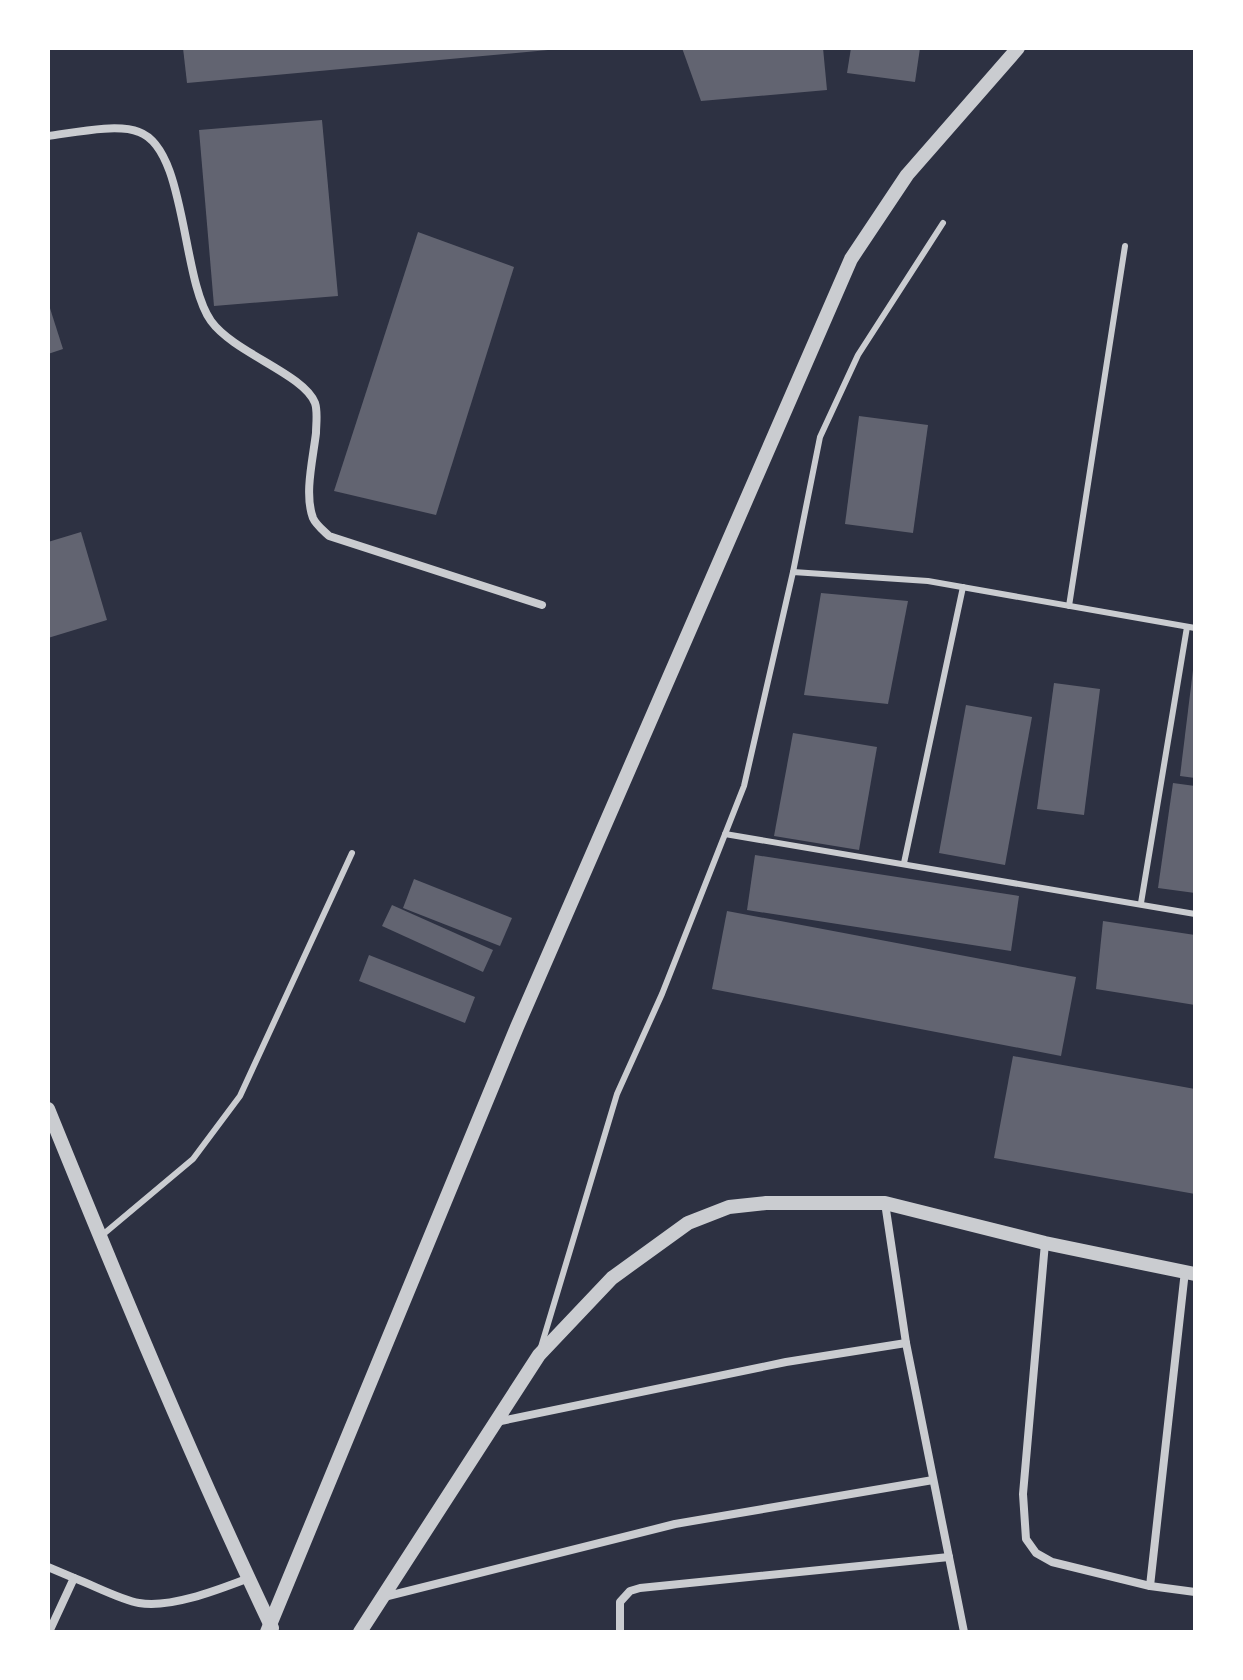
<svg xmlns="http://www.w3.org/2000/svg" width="1243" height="1680" font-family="'Work Sans',sans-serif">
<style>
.building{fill:#626471}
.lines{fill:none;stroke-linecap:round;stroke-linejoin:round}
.service{stroke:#caccd0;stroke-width:6}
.minor{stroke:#caccd0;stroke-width:8}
.tertiary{stroke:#caccd0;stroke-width:14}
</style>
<rect width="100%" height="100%" fill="#2d3142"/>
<g class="building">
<polygon points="183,48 548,48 548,50 187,83"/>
<polygon points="682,48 823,48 827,90 701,101"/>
<polygon points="851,48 920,48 915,82 847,73"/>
<polygon points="322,120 338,296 214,306 199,130"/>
<polygon points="418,232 514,267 436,515 334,491"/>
<polygon points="48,302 63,349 48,354"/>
<polygon points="859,416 928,425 913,533 845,524"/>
<polygon points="81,532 107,620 48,638 48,542"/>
<polygon points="821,593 908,601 888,704 804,695"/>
<polygon points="1193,670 1195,670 1195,778 1180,776"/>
<polygon points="1054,683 1100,689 1084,815 1037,809"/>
<polygon points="966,705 1032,717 1005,865 939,853"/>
<polygon points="793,733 877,747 859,850 774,836"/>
<polygon points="1173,783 1195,786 1195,893 1158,888"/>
<polygon points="755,855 1019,896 1011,951 747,910"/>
<polygon points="414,879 512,918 500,946 403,908"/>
<polygon points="392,905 493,950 483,972 382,926"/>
<polygon points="727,911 1076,977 1061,1056 712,989"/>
<polygon points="1103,921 1195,935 1195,1005 1096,989"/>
<polygon points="369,955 475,997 465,1023 359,981"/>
<polygon points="1013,1056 1195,1089 1195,1194 994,1158"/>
</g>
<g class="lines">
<g class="service">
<polyline points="793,572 820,437 858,355 943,223"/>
<polyline points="1069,606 1125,246"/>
<polyline points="725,834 1195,914"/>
<polyline points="904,863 963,587"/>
<polyline points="1141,903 1187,627"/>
<polyline points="100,1237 193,1159 240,1096 352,853"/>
<polyline points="541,1347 617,1094 662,994 744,786 793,572 928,581 1195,628"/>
</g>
<g class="minor">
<path d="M 48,136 C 72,133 117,123 139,132 C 187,149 181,279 211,321 C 234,353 304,374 315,403 C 318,412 316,424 316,433 C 313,459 304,494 313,518 C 316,525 324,531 329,536 L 542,605"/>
<polyline points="885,1203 906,1343 964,1632"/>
<polyline points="1045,1243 1023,1494 1026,1539 1036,1553 1052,1562 1150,1586 1195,1592"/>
<polyline points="496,1422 786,1362 906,1343"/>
<polyline points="48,1567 74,1578 49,1632"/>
<path d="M 74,1578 C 93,1585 121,1600 139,1603 C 170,1609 220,1589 249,1578"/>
<polyline points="1150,1586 1185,1271"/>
<polyline points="384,1597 675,1524 933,1480"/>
<polyline points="620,1632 620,1602 630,1591 640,1588 949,1557"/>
</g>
<g class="tertiary">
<path d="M 48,1109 C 119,1284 191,1458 272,1628"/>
<polyline points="267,1632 517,1027 851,259 907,175 1018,48"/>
<polyline points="360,1632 539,1355 612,1278 688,1223 729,1207 766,1203 885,1203 1045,1243 1195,1274"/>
</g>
</g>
<rect width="1243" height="1680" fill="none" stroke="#ffffff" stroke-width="100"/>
</svg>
